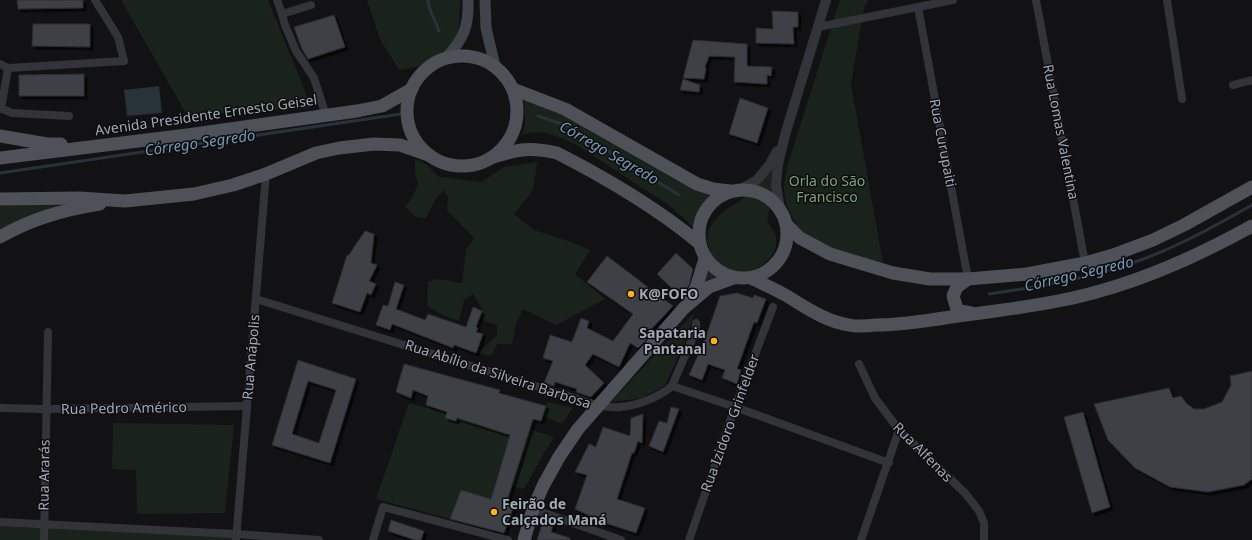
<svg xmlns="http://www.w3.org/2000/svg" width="1252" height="540" font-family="'Noto Sans',sans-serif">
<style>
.green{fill:#1a231b}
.water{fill:#283239}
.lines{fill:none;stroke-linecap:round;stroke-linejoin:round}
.stream{stroke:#283239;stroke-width:3}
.building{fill:#3e3f44;stroke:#2c2c31;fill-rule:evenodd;filter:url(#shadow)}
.minor{stroke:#33343a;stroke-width:8}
.tertiary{stroke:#33343a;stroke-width:10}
.secondary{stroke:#41434a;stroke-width:11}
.primary{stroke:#4f5159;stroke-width:13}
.poi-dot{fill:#ffb020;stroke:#0d0d0f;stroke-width:1.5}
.labels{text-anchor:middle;stroke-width:3;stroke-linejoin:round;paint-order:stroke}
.street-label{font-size:14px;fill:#a3a9b6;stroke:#0d0d0f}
.park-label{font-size:14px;fill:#78a379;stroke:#0d0d0f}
.poi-label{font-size:14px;font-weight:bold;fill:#a3a9b6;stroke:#0d0d0f;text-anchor:start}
.water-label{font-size:15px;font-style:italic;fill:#7699b5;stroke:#0d0d0f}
</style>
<defs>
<filter id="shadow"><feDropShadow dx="3" dy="3" stdDeviation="0" flood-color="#0009"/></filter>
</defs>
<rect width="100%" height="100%" fill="#121214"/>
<g class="green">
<polygon points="121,0 268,0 303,86 310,108 187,115"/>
<polygon points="367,0 460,0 459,26 457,38 451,48 421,66 399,70 380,39"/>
<path d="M 840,0 L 868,0 L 864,8 L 851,84 L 883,263 C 864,258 841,253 824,246 C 801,236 785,213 784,188 C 784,181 786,174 787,167 Z"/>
<path d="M 524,96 L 563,114 L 583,127 L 672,178 L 689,186 L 719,194 C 703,200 696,215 696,231 L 688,222 L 670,206 L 575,144 C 556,136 542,128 522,135 L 525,126 Z"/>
<polygon points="779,152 767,221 776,235 776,247 771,257 761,266 751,272 732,271 697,289 712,259 707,241 709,229 714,221 725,210 740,201 760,183"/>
<polygon points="415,159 426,164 439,177 482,182 504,167 537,162 533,190 514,214 534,230 568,241 590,250 575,274 605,299 556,325 523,309 516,324 512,344 497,344 491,356 478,353 497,335 497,325 484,321 481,307 473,294 464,300 459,321 445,316 427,306 428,282 437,279 462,283 466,249 474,238 447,210 448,197 444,190 435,200 426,218 416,217 405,207 412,198 418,184 415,172"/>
<polygon points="35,204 64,206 0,231 0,206"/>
<polygon points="694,313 688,335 665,385 655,391 641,398 611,402"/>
<polygon points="547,402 573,408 562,424 543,416"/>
<polygon points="409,403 447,413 446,418 456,421 458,415 461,419 510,435 494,486 507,490 502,503 462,490 450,519 376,499"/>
<polygon points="113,423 234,425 225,513 137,514 136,470 112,469"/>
<polygon points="530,429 554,437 541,458 524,489 511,486"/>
<polygon points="0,522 236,534 236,540 0,540"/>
</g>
<polygon class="water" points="159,86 162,113 127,116 124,90"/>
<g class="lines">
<g class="stream">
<polyline points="428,0 429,7 439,31"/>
<polyline points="538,116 568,126 679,195"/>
<polyline points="0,173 401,114"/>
<path d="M 989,294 C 1037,287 1086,279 1132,263 C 1174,249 1213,227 1252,205"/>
</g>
</g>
<g class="building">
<polygon points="17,0 83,0 83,8 18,9"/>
<polygon points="772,11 798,12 798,27 793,27 794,44 756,43 756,28 773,29"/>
<polygon points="334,15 345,47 308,59 302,49 294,27"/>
<polygon points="33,24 90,24 90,47 32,46"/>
<polygon points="693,40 747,44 747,66 772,67 771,76 767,75 767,84 734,82 735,57 709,56 705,67 706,69 704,79 683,78"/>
<polygon points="84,74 84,96 19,96 19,75"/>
<polygon points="683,79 700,85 699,92 680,90"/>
<polygon points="740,98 768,108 757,143 729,134"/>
<polygon points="365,231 374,234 371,263 377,265 369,281 376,284 371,295 367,293 360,312 332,303 347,255 348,256"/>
<polygon points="676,253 693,269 689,285 681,297 657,274"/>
<polygon points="607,256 673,306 644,337 647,339 638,348 630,343 619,367 593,354 585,365 604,383 591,397 576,392 577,389 555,382 554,386 544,383 553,361 543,358 550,335 572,342 581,318 589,321 587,328 613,341 633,314 587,282"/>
<polygon points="395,282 404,285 396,309 425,320 428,314 466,327 473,307 482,311 476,327 478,328 476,332 483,334 476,353 454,345 453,348 392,324 390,330 376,325 383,305 388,306"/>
<polygon points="737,293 753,298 754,295 766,299 757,323 754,322 737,369 741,370 737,384 722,378 725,370 708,364 702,380 689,375 704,342 720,296"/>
<path d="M 298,360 L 356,379 L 330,463 L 272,445 ZM 308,381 L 336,390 L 319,443 L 292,434 Z"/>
<polygon points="404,364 500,390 499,393 546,406 541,421 533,419 506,504 514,506 504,533 450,519 461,490 491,499 510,435 457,418 456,421 445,418 447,412 426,405 428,396 413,390 411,398 396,392"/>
<polygon points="1252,371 1252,479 1244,485 1208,492 1170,487 1135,468 1108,440 1094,404 1169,388 1173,398 1181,396 1187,404 1194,409 1204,409 1222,402 1231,385 1230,376"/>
<polygon points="671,407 679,409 663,452 649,446 659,421 667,423"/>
<polygon points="1083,412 1110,507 1092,513 1064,417"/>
<polygon points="643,414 642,443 638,441 634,453 632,453 617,499 645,508 636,533 605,523 575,509 587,475 575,472 589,444 596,447 603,427 630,436 631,418"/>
<polygon points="391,520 424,531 421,540 415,540 388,531"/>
<polygon points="546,523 553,525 551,532 570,538 570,540 537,540 542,525"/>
</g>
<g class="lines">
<g class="minor">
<polyline points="277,0 282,14"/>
<polyline points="1036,0 1085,263"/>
<polyline points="1167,0 1182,99"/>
<polyline points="311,5 282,14 285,25 296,51 314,78 326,116"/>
<polyline points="918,7 968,279"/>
<polyline points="818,27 953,0"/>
<polyline points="0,64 8,68 124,61 118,37 95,0"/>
<polyline points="1233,85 1252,80"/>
<polyline points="0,108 12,113 69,116"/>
<polyline points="1,109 8,68"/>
<path d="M 256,299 L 597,405 C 604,406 613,408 620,407 C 636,406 660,397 672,386 L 696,330 L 696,323"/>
<polyline points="859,364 875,398 899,430 965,493 979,511 984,523 984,540"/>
<polyline points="672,386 735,407 889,463"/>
<polyline points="0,408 45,409 247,406"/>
<polyline points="533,509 621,540"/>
<polyline points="0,522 236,534 319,540"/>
<polyline points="44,540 48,332"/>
<polyline points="236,540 266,174"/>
<polyline points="373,540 383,507 508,540"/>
<polyline points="689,540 735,407 773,307"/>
<polyline points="861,540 899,430"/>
</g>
<g class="tertiary">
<polyline points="741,189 757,180 770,164 777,151"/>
<polyline points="780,209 776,185 778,164 785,135 826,0"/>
</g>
<g class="secondary">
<polyline points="485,0 486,28 495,66"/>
<path d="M 447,57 C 464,38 469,26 468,0"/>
</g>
<g class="primary">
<circle cx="462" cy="111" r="55"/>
<polyline points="513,89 565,109 697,184 713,189 730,191"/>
<polyline points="0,136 47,144 61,144"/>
<path d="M 493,157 C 519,149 530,147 557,153 C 606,178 657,208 699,243"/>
<polyline points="0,158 187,135 357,111 382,106 412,89"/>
<circle cx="743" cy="234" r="44"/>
<polyline points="0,199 79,198 125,201 194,194 233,185 266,174 316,153 339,148 374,144 400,145 429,155"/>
<polyline points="787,225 800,238 830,254 893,273 930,279 968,279 1027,274 1085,263 1113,255 1153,240 1184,225 1252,187"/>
<path d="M 0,237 C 29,220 67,209 100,204"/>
<path d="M 751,278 C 763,284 775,289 787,296 C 807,308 825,321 849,325 C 857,327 867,326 876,325 C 901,325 926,321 951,317 C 987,312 1023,308 1058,301 C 1127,288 1191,260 1252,226"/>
<polyline points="968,279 957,287 953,296 957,309 960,311 971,313"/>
<polyline points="689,300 696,288 705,259"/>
<polyline points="524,540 533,509 543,486 559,457 578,429 684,308 709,287 734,278"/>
</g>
</g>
<g class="poi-dot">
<circle cx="631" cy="294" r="4"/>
<circle cx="714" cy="341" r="4"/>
<circle cx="494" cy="512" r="4"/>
</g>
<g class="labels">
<g class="street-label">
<text transform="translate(206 115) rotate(-8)" y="5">Avenida Presidente Ernesto Geisel</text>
<text transform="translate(1061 132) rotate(79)" y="5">Rua Lomas Valentina</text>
<text transform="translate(943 143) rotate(79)" y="5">Rua Curupaiti</text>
<text transform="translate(251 357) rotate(-85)" y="5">Rua Anápolis</text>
<text transform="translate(498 374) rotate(18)" y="5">Rua Abílio da Silveira Barbosa</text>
<text transform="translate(124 408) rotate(-1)" y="5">Rua Pedro Américo</text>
<text transform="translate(730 423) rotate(-70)" y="5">Rua Izidoro Grinfelder</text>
<text transform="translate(923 452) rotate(45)" y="5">Rua Alfenas</text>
<text transform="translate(44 475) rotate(-89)" y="5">Rua Ararás</text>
</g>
<g class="park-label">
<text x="827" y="186">Orla do São<tspan x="827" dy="16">Francisco</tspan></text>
</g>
<g class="poi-label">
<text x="639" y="299">K@FOFO</text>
<text x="706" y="338" text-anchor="end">Sapataria<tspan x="706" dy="16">Pantanal</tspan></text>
<text x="502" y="509">Feirão de<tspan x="502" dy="16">Calçados Maná</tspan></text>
</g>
<g class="water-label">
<text transform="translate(200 143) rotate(-8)" y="5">Córrego Segredo</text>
<text transform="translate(609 153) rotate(30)" y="5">Córrego Segredo</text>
<text transform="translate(1079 274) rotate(-13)" y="5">Córrego Segredo</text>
</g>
</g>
</svg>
